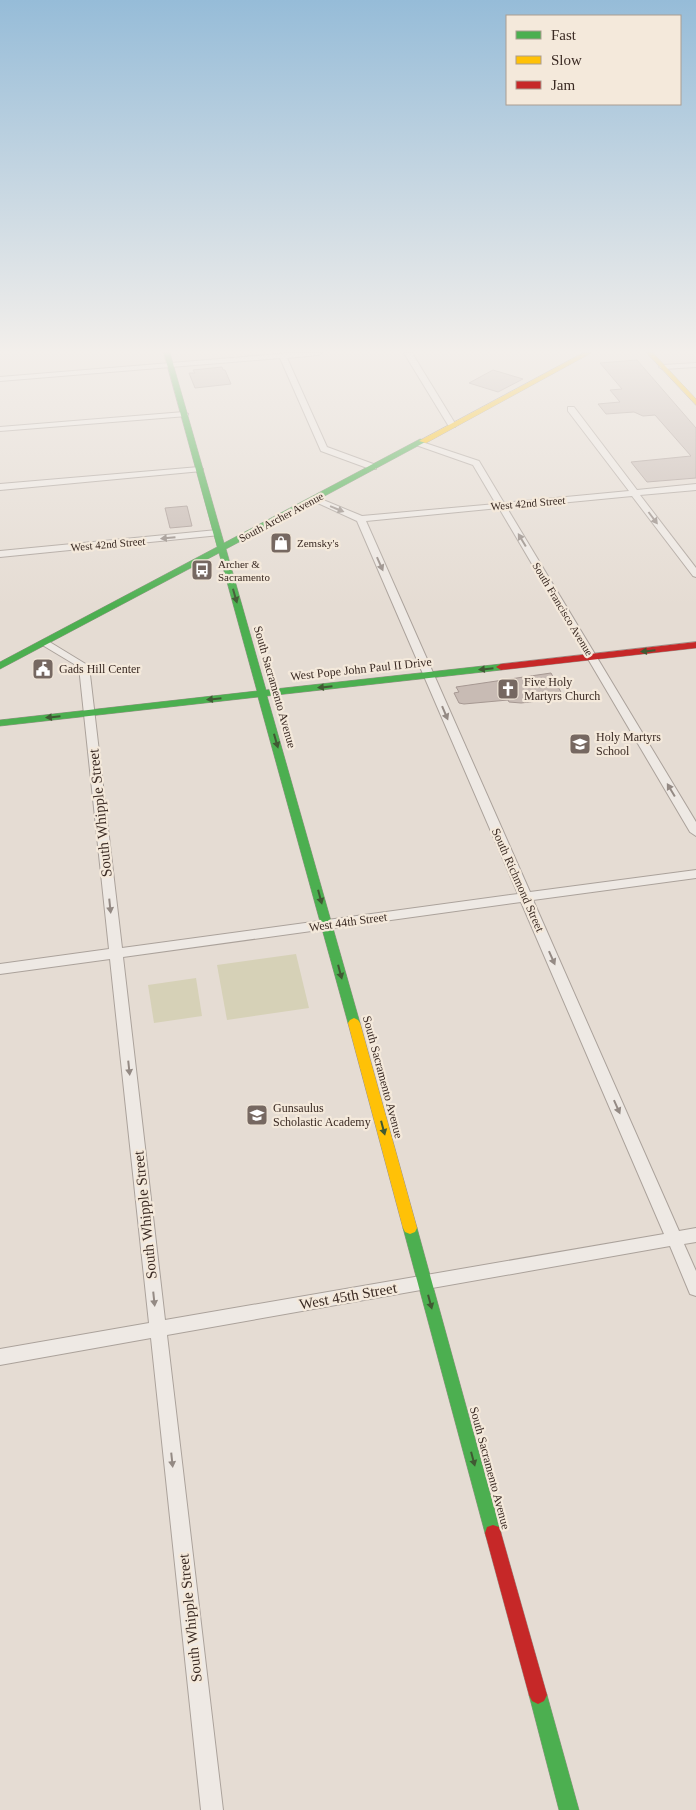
<svg xmlns="http://www.w3.org/2000/svg" width="696" height="1810" font-family="'Times New Roman',serif">
<style>
.green{fill:#d6d1b7}
.building{fill:#c8bbb4;stroke:#a69892}
.lines{fill:none;stroke-linecap:round;stroke-linejoin:round}
.street-casing{stroke:#aba29b;stroke-width:2}
.fast-casing{stroke:#9b928b;stroke-width:1}
.slow-casing{stroke:#9b928b;stroke-width:1}
.jam-casing{stroke:#9b928b;stroke-width:1}
.street{fill:#eee9e4;fill-rule:evenodd}
.fast{fill:#4caf50;fill-rule:evenodd}
.slow{fill:#ffc107;fill-rule:evenodd}
.jam{fill:#c62828;fill-rule:evenodd}
.oneway{fill:#948a84}
.oneway2{fill:#405933}
.labels{text-anchor:middle;stroke-width:4.5;stroke-linejoin:round;paint-order:stroke}
.far-street-label{font-size:11px;fill:#3a2a23;stroke:#f4e9db}
.far-poi-label{font-size:11px;fill:#3a2a23;stroke:#f4e9db;text-anchor:start}
.poi-label{font-size:12px;fill:#3a2a23;stroke:#f4e9db;text-anchor:start}
.street-label{font-size:12px;fill:#3a2a23;stroke:#f4e9db}
.near-street-label{font-size:15px;fill:#3a2a23;stroke:#f4e9db}
</style>
<rect width="100%" height="100%" fill="#e5dcd3"/>
<g class="green">
<polygon points="296,954 309,1008 227,1020 217,965"/>
<polygon points="196,978 202,1016 154,1023 148,985"/>
</g>
<g class="building">
<polygon points="637,360 696,428 696,478 647,482 631,462 691,456 655,415 643,416 634,412 606,414 598,404 620,402 610,390 622,389 600,363"/>
<polygon points="222,367 223,370 225,370 231,384 195,388 189,373 195,373 193,370"/>
<polygon points="493,370 523,379 498,392 469,383"/>
<polygon points="187,506 192,526 170,528 165,508"/>
<polygon points="551,673 564,698 521,703 509,702 508,700 464,704 459,703 454,693 459,692 456,687"/>
</g>
<g class="lines">
<g class="street-casing">
<g id="street">
<polygon points="292,353 322,353 318,355 287,358 327,447 376,465 376,469 370,469 321,451 280,358 0,381 0,377"/>
<polygon points="404,353 412,353 456,425 455,427 448,425"/>
<polygon points="696,363 696,367 663,369 659,367 663,365"/>
<path d="M 568,407 L 574,407 L 637,490 L 696,484 L 696,490 L 640,495 L 696,568 L 696,577 L 693,576 L 632,496 L 507,508 L 696,822 L 696,836 L 690,832 L 499,508 L 366,521 L 530,892 L 696,870 L 696,878 L 533,900 L 679,1231 L 696,1228 L 696,1242 L 684,1244 L 696,1271 L 696,1296 L 690,1294 L 670,1246 L 167,1335 L 223,1810 L 201,1810 L 151,1338 L 0,1365 L 0,1349 L 149,1323 L 110,959 L 0,974 L 0,964 L 109,949 L 79,667 L 39,643 L 44,640 L 48,641 L 89,666 L 122,948 L 518,894 L 357,521 L 309,499 L 316,497 L 362,516 L 496,504 L 473,465 L 416,445 L 415,443 L 419,441 L 479,461 L 504,503 L 629,491 L 568,411 ZM 521,902 L 664,1234 L 165,1320 L 123,957 Z"/>
<polygon points="184,412 188,414 187,416 0,431 0,427"/>
<polygon points="199,467 203,469 202,471 0,490 0,484"/>
<polygon points="217,530 220,531 220,535 0,557 0,551"/>
</g>
</g>
<g class="fast-casing">
<g id="fast">
<polygon points="164,353 170,353 224,543 420,439 427,441 226,549 266,690 501,664 506,667 501,670 267,696 360,1023 358,1026 350,1026 348,1023 258,697 0,726 0,720 257,691 219,553 0,669 0,662 217,547"/>
<polygon points="410,1222 415,1224 417,1228 501,1533 499,1539 493,1541 487,1539 485,1533 403,1228 405,1224"/>
<polygon points="538,1686 544,1689 547,1695 579,1810 559,1810 529,1695 532,1689"/>
</g>
</g>
<g class="slow-casing">
<g id="slow">
<polygon points="583,353 591,353 426,443 419,441"/>
<polygon points="647,353 653,353 696,399 696,405"/>
<polygon points="354,1018 358,1020 360,1023 417,1228 415,1232 410,1234 405,1232 403,1228 348,1023 350,1020"/>
</g>
</g>
<g class="jam-casing">
<g id="jam">
<polygon points="696,642 696,648 501,670 496,667 501,664"/>
<polygon points="493,1525 499,1527 501,1533 547,1695 544,1701 538,1704 532,1701 529,1695 485,1533 487,1527"/>
</g>
</g>
<use href="#street" class="street"/>
<use href="#fast" class="fast"/>
<use href="#slow" class="slow"/>
<use href="#jam" class="jam"/>
</g>
<defs><path id="oneway-solid" d="M-6-.8H1V-3.2L6.5 0L1 3.2V.8H-6Z" transform="scale(1.25)"/></defs>
<g class="oneway">
<use href="#oneway-solid" transform="translate(337 509) rotate(22)"/>
<use href="#oneway-solid" transform="translate(653 518) rotate(53)"/>
<use href="#oneway-solid" transform="translate(168 538) rotate(175)"/>
<use href="#oneway-solid" transform="translate(522 540) rotate(-121)"/>
<use href="#oneway-solid" transform="translate(380 564) rotate(66)"/>
<use href="#oneway-solid" transform="translate(445 713) rotate(67)"/>
<use href="#oneway-solid" transform="translate(671 790) rotate(-121)"/>
<use href="#oneway-solid" transform="translate(110 906) rotate(84)"/>
<use href="#oneway-solid" transform="translate(552 958) rotate(66)"/>
<use href="#oneway-solid" transform="translate(129 1068) rotate(84)"/>
<use href="#oneway-solid" transform="translate(617 1107) rotate(66)"/>
<use href="#oneway-solid" transform="translate(154 1299) rotate(84)"/>
<use href="#oneway-solid" transform="translate(172 1460) rotate(84)"/>
</g>
<g class="oneway2">
<use href="#oneway-solid" transform="translate(235 596) rotate(74)"/>
<use href="#oneway-solid" transform="translate(648 651) rotate(174)"/>
<use href="#oneway-solid" transform="translate(486 669) rotate(174)"/>
<use href="#oneway-solid" transform="translate(325 687) rotate(174)"/>
<use href="#oneway-solid" transform="translate(214 699) rotate(174)"/>
<use href="#oneway-solid" transform="translate(53 717) rotate(174)"/>
<use href="#oneway-solid" transform="translate(276 741) rotate(74)"/>
<use href="#oneway-solid" transform="translate(320 897) rotate(75)"/>
<use href="#oneway-solid" transform="translate(340 972) rotate(75)"/>
<use href="#oneway-solid" transform="translate(383 1128) rotate(75)"/>
<use href="#oneway-solid" transform="translate(430 1302) rotate(75)"/>
<use href="#oneway-solid" transform="translate(473 1459) rotate(75)"/>
</g>
<linearGradient id="sky" x2="0" y2="1"><stop stop-color="#96bcd8"/><stop offset="0.58" stop-color="#f3efeb"/><stop offset="1" stop-color="#f3efeb" stop-opacity="0"/></linearGradient>
<rect width="696" height="606" fill="url(#sky)"/>
<defs>
<g id="shop-square" transform="scale(1.125)"><rect x="-9" y="-9" width="18" height="18" rx="4" fill="#766861" stroke="#f4e9db"/><path d="M-5-2.5h2.3a2.7 3.5 0 0 1 5.4 0H5L5.5 6h-11ZM-1.5-2.5h3a1.5 2.3 0 0 0-3 0Z" fill="#fff"/></g>
<g id="bus-square" transform="scale(1.125)"><rect x="-9" y="-9" width="18" height="18" rx="4" fill="#766861" stroke="#f4e9db"/><path d="M-5-6H5V4H4V6H2V4H-2V6H-4V4H-5ZM-3.5-4V0h7V-4ZM-3.5 1.2v1.5H-2V1.2ZM2 1.2v1.5H3.5V1.2Z" fill="#fff"/></g>
<g id="civic-square" transform="scale(1.125)"><rect x="-9" y="-9" width="18" height="18" rx="4" fill="#766861" stroke="#f4e9db"/><path d="M-.6-6.5H3V-4.5H.6V-3L4-1V1h2V6H-6V1h2V-1L-.6-3ZM-1.2 2.5V6h2.4V2.5Z" fill="#fff"/></g>
<g id="church-square" transform="scale(1.125)"><rect x="-9" y="-9" width="18" height="18" rx="4" fill="#766861" stroke="#f4e9db"/><path d="M-1.2-6h2.4v3.5h3.3v2.4h-3.3V6h-2.4V-.1h-3.3v-2.4h3.3Z" fill="#fff"/></g>
<g id="school-square" transform="scale(1.125)"><rect x="-9" y="-9" width="18" height="18" rx="4" fill="#766861" stroke="#f4e9db"/><path d="M0-5L7-2L0 1L-7-2ZM-4 1L0 2.5L4 1V4Q0 6-4 4Z" fill="#fff"/></g>
</defs>
<g fill-rule="evenodd">
<use href="#shop-square" x="281" y="543"/>
<use href="#bus-square" x="202" y="570"/>
<use href="#civic-square" x="43" y="669"/>
<use href="#church-square" x="508" y="689"/>
<use href="#school-square" x="580" y="744"/>
<use href="#school-square" x="257" y="1115"/>
</g>
<g class="labels">
<g class="far-street-label">
<text transform="translate(528 503) rotate(-5)" y="4">West 42nd Street</text>
<text transform="translate(281 517) rotate(-28)" y="4">South Archer Avenue</text>
<text transform="translate(108 544) rotate(-5)" y="4">West 42nd Street</text>
<text transform="translate(563 609) rotate(59)" y="4">South Francisco Avenue</text>
</g>
<g class="far-poi-label">
<text x="297" y="547">Zemsky's</text>
<text x="218" y="568">Archer &amp;<tspan x="218" dy="13">Sacramento</tspan></text>
</g>
<g class="poi-label">
<text x="59" y="673">Gads Hill Center</text>
<text x="524" y="686">Five Holy<tspan x="524" dy="14">Martyrs Church</tspan></text>
<text x="596" y="741">Holy Martyrs<tspan x="596" dy="14">School</tspan></text>
<text x="273" y="1112">Gunsaulus<tspan x="273" dy="14">Scholastic Academy</tspan></text>
</g>
<g class="street-label">
<text transform="translate(361 669) rotate(-6)" y="4">West Pope John Paul II Drive</text>
<text transform="translate(275 687) rotate(74)" y="4">South Sacramento Avenue</text>
<text transform="translate(518 880) rotate(66)" y="4">South Richmond Street</text>
<text transform="translate(348 922) rotate(-8)" y="4">West 44th Street</text>
<text transform="translate(383 1077) rotate(75)" y="4">South Sacramento Avenue</text>
<text transform="translate(490 1468) rotate(75)" y="4">South Sacramento Avenue</text>
</g>
<g class="near-street-label">
<text transform="translate(100 813) rotate(-96)" y="5">South Whipple Street</text>
<text transform="translate(145 1215) rotate(-96)" y="5">South Whipple Street</text>
<text transform="translate(348 1296) rotate(-10)" y="5">West 45th Street</text>
<text transform="translate(190 1618) rotate(-96)" y="5">South Whipple Street</text>
</g>
</g>
<rect x="506" y="15" width="175" height="90" fill="#f4e9db" stroke="#aa9d91"/>
<rect x="516" y="31" width="25" height="8" fill="#4caf50" stroke="#aa9d91"/>
<text x="551" y="40" font-size="15" fill="#3a2a23">Fast</text>
<rect x="516" y="56" width="25" height="8" fill="#ffc107" stroke="#aa9d91"/>
<text x="551" y="65" font-size="15" fill="#3a2a23">Slow</text>
<rect x="516" y="81" width="25" height="8" fill="#c62828" stroke="#aa9d91"/>
<text x="551" y="90" font-size="15" fill="#3a2a23">Jam</text>
</svg>
